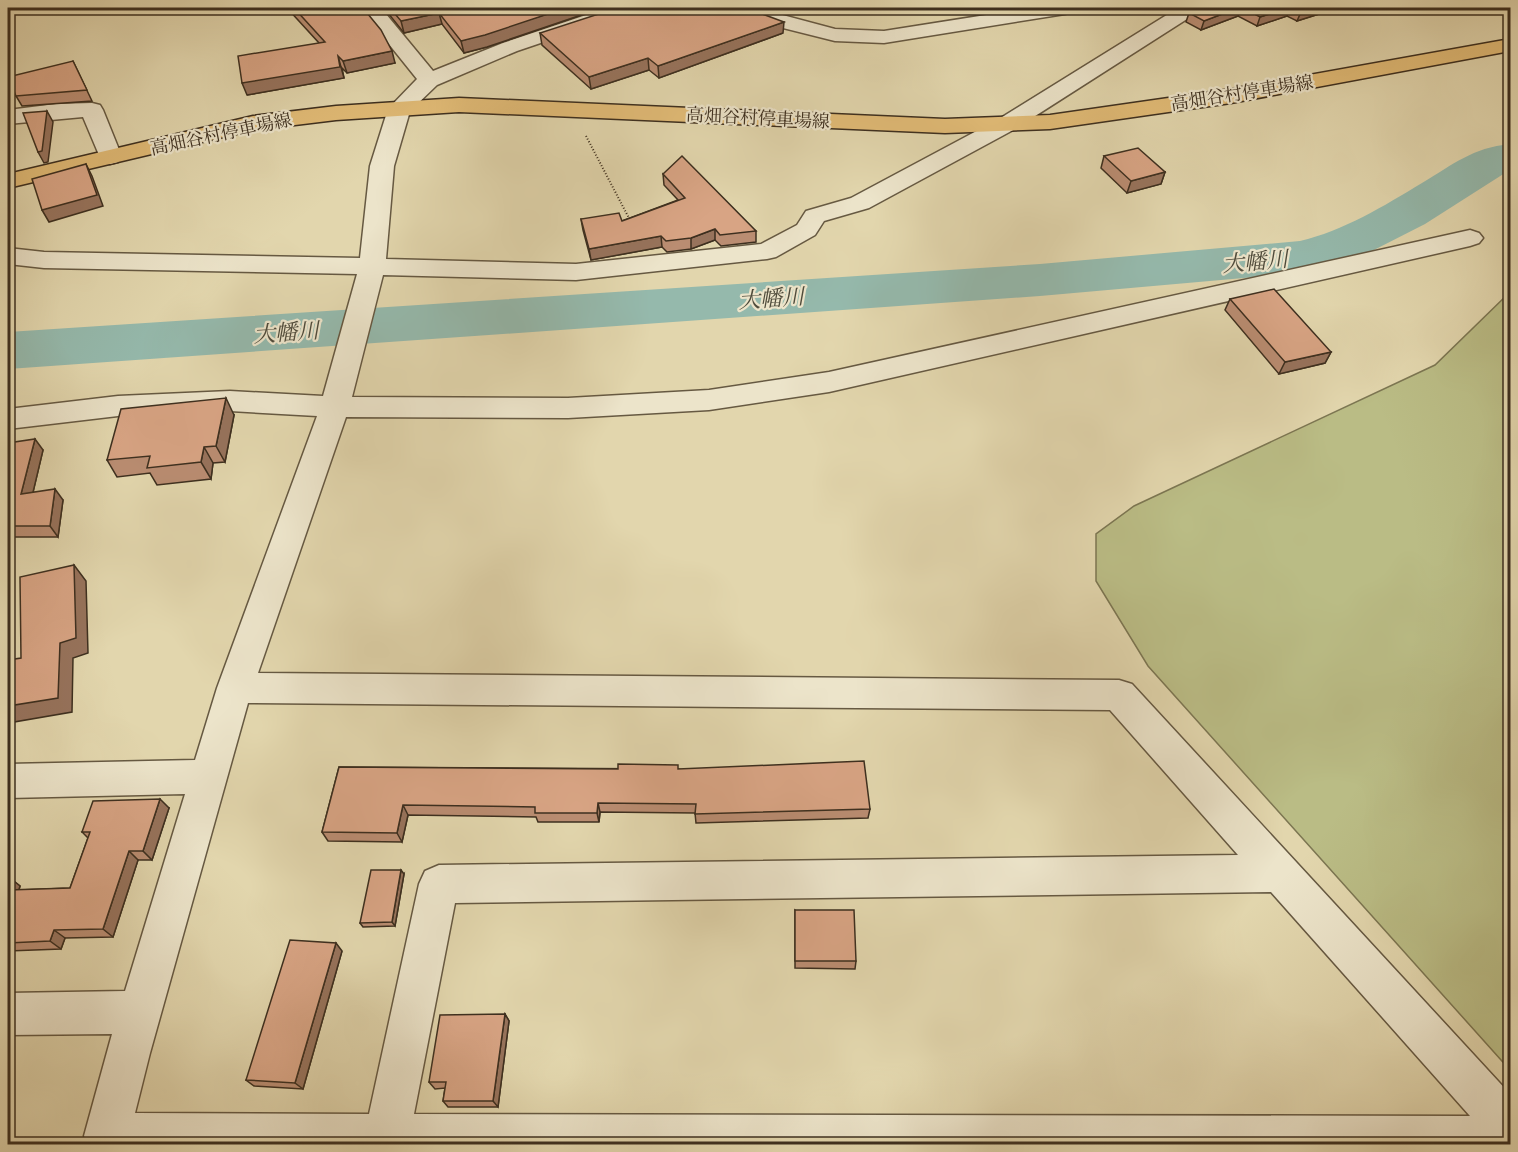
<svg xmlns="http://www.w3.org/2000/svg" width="1518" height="1152" font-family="'Old Standard TT','Noto Serif JP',serif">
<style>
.green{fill:#babc85;stroke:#7c7652;stroke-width:1.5}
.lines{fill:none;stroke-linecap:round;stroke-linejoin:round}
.river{fill:#95b9ac;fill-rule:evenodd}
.minor-casing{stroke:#665942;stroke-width:3}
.major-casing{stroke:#3d2f1f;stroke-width:3}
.path{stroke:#3d2f1f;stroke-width:2;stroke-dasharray:1 2;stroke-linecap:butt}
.minor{fill:#ece4ca;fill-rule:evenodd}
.major{fill:#e1bb76;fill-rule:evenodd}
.wall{fill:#ba8d72;stroke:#3d2f1f;stroke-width:1.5}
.shaded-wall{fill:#97735c;stroke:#3d2f1f;stroke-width:1.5}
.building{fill:#d8a484;stroke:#3d2f1f;stroke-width:1.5}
.labels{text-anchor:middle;stroke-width:4.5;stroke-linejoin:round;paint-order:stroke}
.far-street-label{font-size:18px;fill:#3d2f1f;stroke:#ece4ca}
.water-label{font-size:22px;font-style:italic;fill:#4f4b3b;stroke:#ece4ca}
</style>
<rect width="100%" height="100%" fill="#e2d6ad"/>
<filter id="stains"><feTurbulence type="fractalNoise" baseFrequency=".00333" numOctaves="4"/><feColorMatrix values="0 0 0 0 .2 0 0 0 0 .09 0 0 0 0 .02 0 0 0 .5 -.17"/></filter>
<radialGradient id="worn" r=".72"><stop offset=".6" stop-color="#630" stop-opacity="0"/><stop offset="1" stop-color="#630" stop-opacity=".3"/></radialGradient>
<polygon class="green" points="1510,292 1510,1070 1148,666 1096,581 1096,534 1134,506 1435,365"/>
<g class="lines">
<path class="river" d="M 1510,144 L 1510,172 L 1505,173 L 1425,224 L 1372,251 L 1344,262 L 1300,273 L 1040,296 L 8,369 L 8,332 L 1040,264 L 1300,241 C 1343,231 1384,206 1422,183 C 1454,164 1472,148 1510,144 Z"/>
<g class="minor-casing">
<g id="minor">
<path d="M 360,8 L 381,8 L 433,71 L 503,43 L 607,8 L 635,8 L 632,12 L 517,51 L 437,85 L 410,111 L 394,166 L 386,259 L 576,264 L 761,244 L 797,225 L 806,211 L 851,198 L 999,119 L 1178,8 L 1201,8 L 1198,12 L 1015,129 L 869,208 L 824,221 L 815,235 L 776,257 L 767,259 L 576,280 L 383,275 L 352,397 L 568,398 L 709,390 L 829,372 L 1470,230 L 1479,233 L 1483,238 L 1479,243 L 1470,246 L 829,392 L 709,410 L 568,418 L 346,417 L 258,673 L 1119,680 L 1132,684 L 1510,1094 L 1510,1144 L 88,1144 L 84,1136 L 112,1034 L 8,1035 L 8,993 L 125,991 L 185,794 L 8,798 L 8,764 L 195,760 L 217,688 L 317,416 L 230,411 L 118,416 L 8,429 L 8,409 L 118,396 L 230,391 L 323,396 L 357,274 L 44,268 L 8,264 L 8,248 L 44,252 L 360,258 L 370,166 L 388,109 L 417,79 ZM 248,703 L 1110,710 L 1238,855 L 439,865 L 425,871 L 419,884 L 369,1114 L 135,1113 L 150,1053 ZM 1271,892 L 1470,1116 L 414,1114 L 455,903 Z"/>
<polygon points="729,8 756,8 835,29 884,31 1030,8 1075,8 1072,12 1065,14 884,43 835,41 759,22 732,12"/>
<polygon points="92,103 100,105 103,110 122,157 118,162 110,164 102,162 83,117 8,124 8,110 56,104"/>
</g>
</g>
<g class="major-casing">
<polygon id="major" points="1510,39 1510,51 1231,103 1050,129 945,133 459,112 336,120 253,130 8,188 8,174 253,116 336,106 459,98 945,119 1050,115 1231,89"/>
</g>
<polyline class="path" points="586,136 631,222"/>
<use href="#minor" class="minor"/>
<use href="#major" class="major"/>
</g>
<g class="wall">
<polygon points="287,8 363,8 395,63 347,73 342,68 344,78 247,95 319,43"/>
<polygon points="384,8 602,8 487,47 464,53 442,24 404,33"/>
<polygon points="1159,8 1175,8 1167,12"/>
<polygon points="1197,8 1338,8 1297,21 1287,16 1257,26 1238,16 1201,30 1186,22 1189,13"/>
<polygon points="540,33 783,33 659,78 649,70 591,89 542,45"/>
<polygon points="73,61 92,101 22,106 16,96"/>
<polygon points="1104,156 1165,172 1161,184 1127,193 1101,168"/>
<polygon points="663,174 756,231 756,242 721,246 715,240 691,249 667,252 662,247 591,260 583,230 581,219 622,221 678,200 664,185"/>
<polygon points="1230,299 1331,352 1325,363 1279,374 1225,310"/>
<polygon points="234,415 225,462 213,463 211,479 157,485 150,473 117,477 107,460"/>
<polygon points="8,443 43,450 33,492 63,500 58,537 8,537"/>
<polygon points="339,767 678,769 870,809 868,818 696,823 695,813 600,812 599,822 538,822 536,817 408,815 402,842 328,841 322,832"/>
<polygon points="169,808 152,860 138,860 113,937 65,938 61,949 8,951 8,877 20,886 19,890 70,888 88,838 82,832"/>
<polygon points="404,874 395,926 363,927 360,923"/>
<polygon points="795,910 856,961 855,969 795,968"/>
<polygon points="342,951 303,1089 254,1086 246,1080"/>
<polygon points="505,1014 509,1021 498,1107 448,1107 443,1101 445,1088 435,1089 429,1082"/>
</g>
<g class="shaded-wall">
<polygon points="566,8 602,8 487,47 464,53 461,41"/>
<polygon points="1169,8 1175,8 1167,12"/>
<polygon points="1238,8 1241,8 1238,16 1201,30 1204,21"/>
<polygon points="1288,8 1290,8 1287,16 1257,26 1260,17"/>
<polygon points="1313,8 1338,8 1297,21 1301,12"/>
<polygon points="439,13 442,24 404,33 401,21"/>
<polygon points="784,22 783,33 659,78 658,66"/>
<polygon points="392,51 395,63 347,73 343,61"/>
<polygon points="338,56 344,78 247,95 242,83"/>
<polygon points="648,58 649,70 591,89 589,77"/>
<polygon points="47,111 53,122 48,162 44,163 38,152"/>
<polygon points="86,164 92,176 103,206 49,222 42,210"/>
<polygon points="1165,172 1161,184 1127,193 1131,181"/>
<polygon points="715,229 715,240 691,249 691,238"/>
<polygon points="661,236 662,247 591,260 589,249"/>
<polygon points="1331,352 1325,363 1279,374 1285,362"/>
<polygon points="226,398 234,415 225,462 216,446"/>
<polygon points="35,439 43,450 30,505 21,494"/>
<polygon points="204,447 213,463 211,479 201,462"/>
<polygon points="55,489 63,500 58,537 50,526"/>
<polygon points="74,565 86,581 88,653 73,658 72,712 8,723 8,706 60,643"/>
<polygon points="160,799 169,808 152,860 143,851"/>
<polygon points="598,803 600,812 599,822 597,813"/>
<polygon points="403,805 408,815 402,842 397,833"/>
<polygon points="129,851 138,860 113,937 103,929"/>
<polygon points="401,870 404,874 395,926 392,922"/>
<polygon points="9,877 20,886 16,899 8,892 8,882"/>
<polygon points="54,930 65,938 61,949 50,941"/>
<polygon points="336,943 342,951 303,1089 295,1083"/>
<polygon points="505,1014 509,1021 498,1107 493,1101"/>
</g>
<g class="building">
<polygon points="294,8 363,8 381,30 392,51 343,61 338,56 340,67 242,83 238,56 325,42"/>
<polygon points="390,8 566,8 485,35 461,41 439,13 401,21"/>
<polygon points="617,8 746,8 784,22 658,66 648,58 589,77 540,33"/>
<polygon points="1197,8 1238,8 1204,21 1189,13"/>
<polygon points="1243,8 1288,8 1260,17"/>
<polygon points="1293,8 1313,8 1301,12"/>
<polygon points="73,61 87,90 16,96 8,77"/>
<polygon points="47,111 42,151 38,152 23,113"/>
<polygon points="1138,148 1165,172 1131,181 1104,156"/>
<polygon points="682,156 756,231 720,235 715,229 691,238 666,241 661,236 589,249 581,219 619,213 622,221 685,198 663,174"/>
<polygon points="86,164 97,195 42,210 32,179"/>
<polygon points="1274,289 1331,352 1285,362 1230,299"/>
<polygon points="226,398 216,446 204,447 201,462 147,468 150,456 107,460 121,409"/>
<polygon points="35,439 21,494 55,489 50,526 8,526 8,443"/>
<polygon points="74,565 76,638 60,643 58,698 8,706 8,660 21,658 20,577"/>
<polygon points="864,761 870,809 695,814 696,804 598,803 597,813 535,813 535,807 403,805 397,833 322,832 339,767 618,769 618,764 678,765 678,769"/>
<polygon points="160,799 143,851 129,851 103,929 54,930 50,941 8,943 8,890 70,888 90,832 82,832 93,801"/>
<polygon points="371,870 401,870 392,922 360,923"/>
<polygon points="795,910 854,910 856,961 795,961"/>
<polygon points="290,940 336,943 295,1083 246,1080"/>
<polygon points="505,1014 493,1101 443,1101 446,1082 429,1082 440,1015"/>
</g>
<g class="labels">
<g class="far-street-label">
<text transform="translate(1242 93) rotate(-9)" y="6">高畑谷村停車場線</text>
<text transform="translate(758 118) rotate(3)" y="6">高畑谷村停車場線</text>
<text transform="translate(221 134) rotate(-12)" y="6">高畑谷村停車場線</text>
</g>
<g class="water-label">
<text transform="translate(1255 261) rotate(-5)" y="8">大幡川</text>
<text transform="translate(771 298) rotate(-4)" y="8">大幡川</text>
<text transform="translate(286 332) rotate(-4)" y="8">大幡川</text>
</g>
</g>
<rect width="1518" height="1152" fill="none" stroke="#e2d6ad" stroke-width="30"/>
<rect x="9" y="9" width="1500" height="1134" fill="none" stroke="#3d2f1f" stroke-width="3"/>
<rect x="15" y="15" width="1488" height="1122" fill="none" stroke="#3d2f1f" stroke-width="1.5"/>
<rect width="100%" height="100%" filter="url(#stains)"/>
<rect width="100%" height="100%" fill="url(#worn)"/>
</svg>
